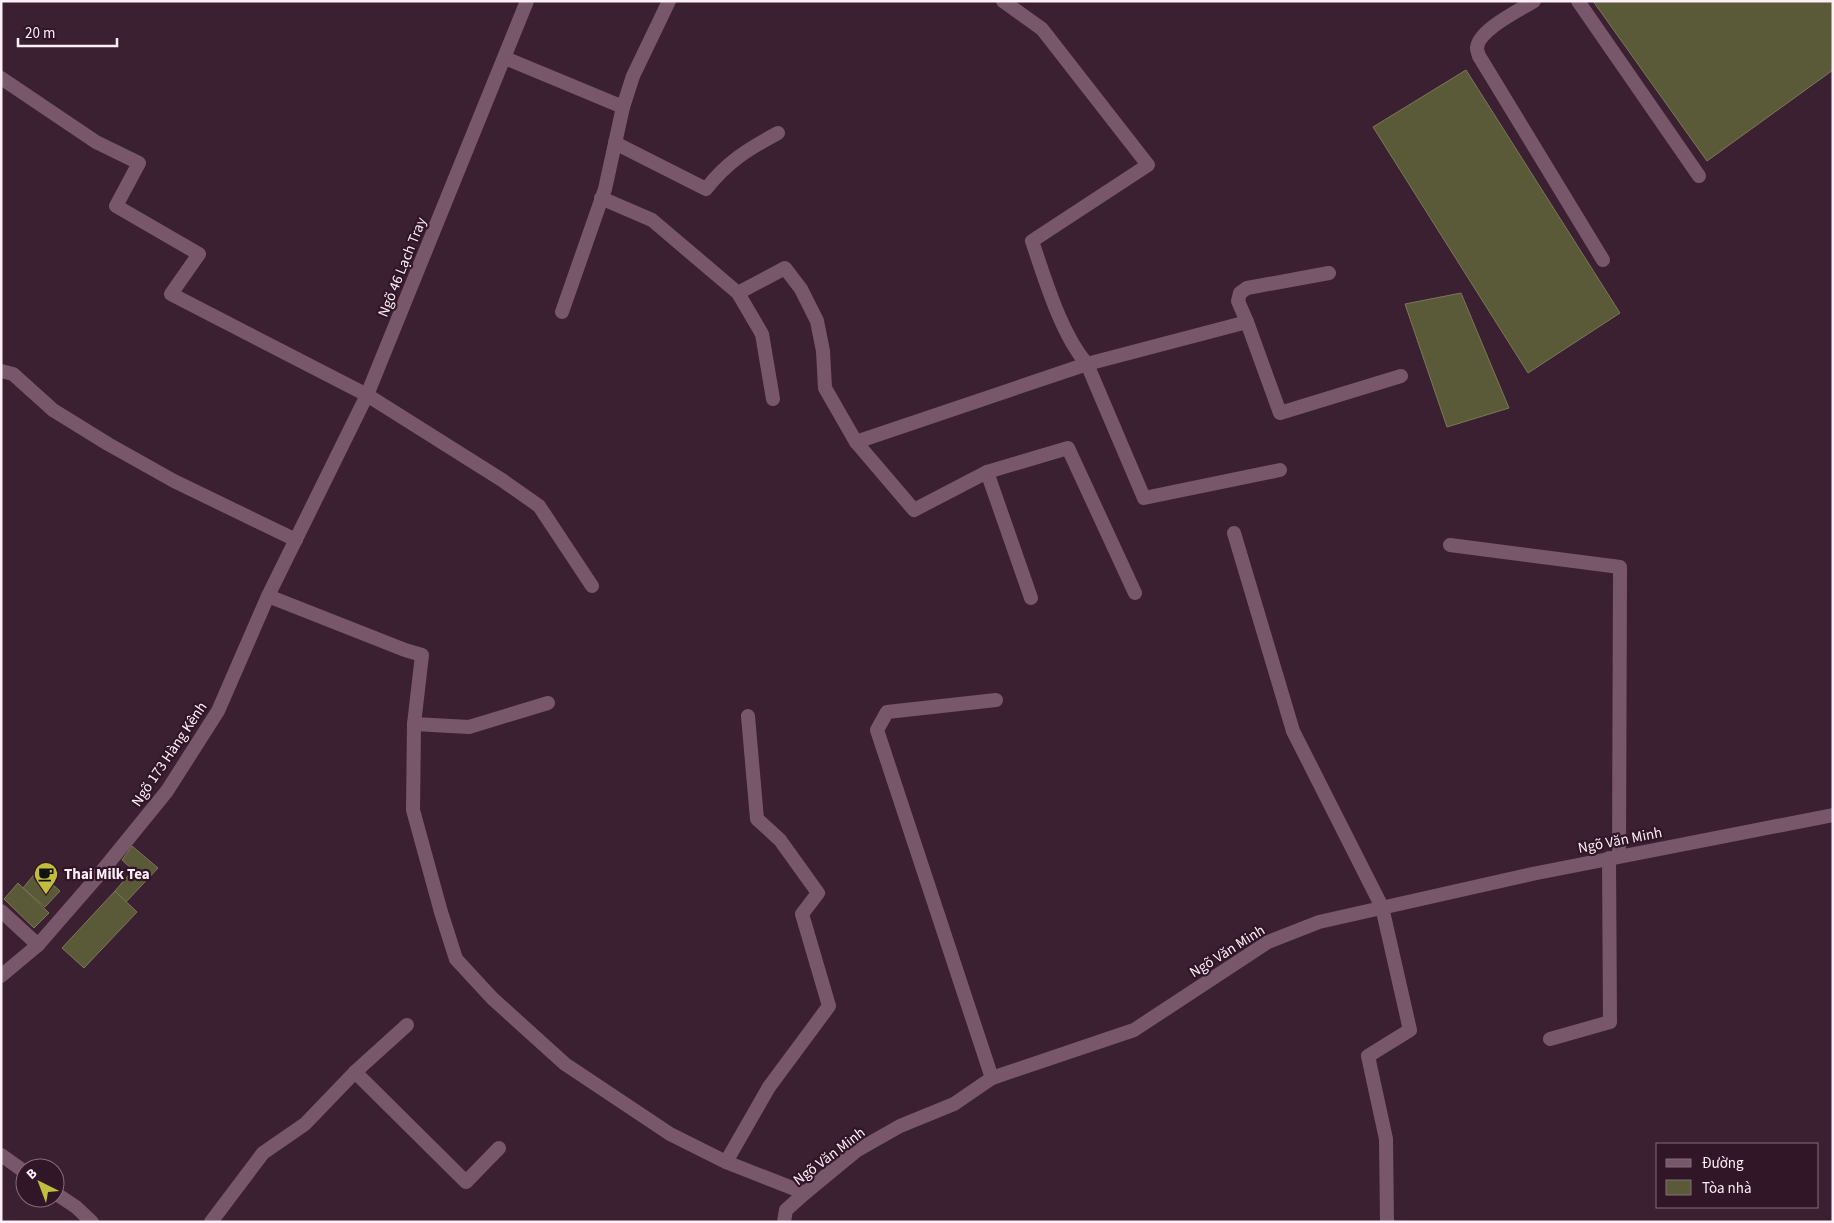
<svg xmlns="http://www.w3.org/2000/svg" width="1834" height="1223" font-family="'Source Sans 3',sans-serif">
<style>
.building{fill:#5a5938;stroke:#7a7957}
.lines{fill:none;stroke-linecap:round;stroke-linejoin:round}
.service{stroke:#79576b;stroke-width:14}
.tertiary{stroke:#79576b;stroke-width:14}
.labels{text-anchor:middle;stroke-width:4.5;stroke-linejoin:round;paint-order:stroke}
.street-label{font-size:15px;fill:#ffeff8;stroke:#311627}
.poi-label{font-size:15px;font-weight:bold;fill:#ffeff8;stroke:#311627;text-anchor:start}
</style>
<rect width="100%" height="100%" fill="#3b2031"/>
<g class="building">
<polygon points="1593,1 1833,1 1833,70 1707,161"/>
<polygon points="1466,70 1620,313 1528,373 1373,127"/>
<polygon points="1461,293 1509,408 1447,427 1405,304"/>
<polygon points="132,846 158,868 126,902 115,891 133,870 122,860"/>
<polygon points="37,871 60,891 45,907 23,888"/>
<polygon points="18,883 49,913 34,928 4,899"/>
<polygon points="115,891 137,912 84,968 62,948"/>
</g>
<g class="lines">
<g class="service">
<path d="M 1003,1 L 1042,29 L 1148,165 L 1032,241 C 1045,279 1061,334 1087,364 L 1144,498 L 1280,470"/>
<path d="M 1534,1 C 1520,10 1478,30 1477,48 C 1477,50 1478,53 1479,56 L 1603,260"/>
<polyline points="1578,1 1699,176"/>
<polyline points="505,58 623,107"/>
<polyline points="1,78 96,142 139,163 116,206 199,254 171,294 367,395 502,480 539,506 592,586"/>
<path d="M 615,143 L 706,189 C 727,162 748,149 778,133"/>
<polyline points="601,198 652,220 738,293 762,334 773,399"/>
<polyline points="738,293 785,268 801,289 817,321 823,351 825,388 856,442 914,510 987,472 1031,598"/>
<polyline points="562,312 605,189 623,107 633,76 669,1"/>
<polyline points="1247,322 1238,301 1240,293 1247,288 1329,273"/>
<polyline points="1,371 13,374 53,410 108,444 174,481 296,540"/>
<polyline points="856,442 1087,364 1247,322 1280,413 1401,376"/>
<polyline points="987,472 1068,448 1135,593"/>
<polyline points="1234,533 1293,731 1382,907 1410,1030 1368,1056 1386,1139 1387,1222"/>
<polyline points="1450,545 1620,567 1619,856"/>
<polyline points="268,596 405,650 422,655 414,724 469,727 548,703"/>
<polyline points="414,724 413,810 441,912 456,959 492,998 565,1064 670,1134 726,1162 805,1193"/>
<polyline points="1,911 38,945"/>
<polyline points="1,976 38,945 98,876 167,791 218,711 268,596 367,395 527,1"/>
<polyline points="1550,1039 1610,1022 1609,858"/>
<polyline points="355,1072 466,1182 499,1148"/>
<polyline points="992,1078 877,730 887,712 996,700"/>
<polyline points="726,1162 769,1087 829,1006 802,914 818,893 780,840 757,819 748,716"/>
<polyline points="211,1222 263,1153 305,1124 355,1072 407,1025"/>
<polyline points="784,1222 786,1210 805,1193 856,1151 900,1126 954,1104 992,1078 1134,1030 1268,942 1319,922 1532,874 1833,815"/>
</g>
<g class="tertiary">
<polyline points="1,1155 25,1172"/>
<polyline points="55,1193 76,1207 92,1222"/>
</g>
</g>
<defs>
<g id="cafe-pin" transform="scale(1.25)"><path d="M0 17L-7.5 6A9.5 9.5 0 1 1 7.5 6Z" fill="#c3bd3e" stroke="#311627"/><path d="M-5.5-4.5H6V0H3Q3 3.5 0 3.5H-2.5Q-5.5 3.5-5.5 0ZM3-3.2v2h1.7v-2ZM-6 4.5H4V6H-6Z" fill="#111"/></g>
</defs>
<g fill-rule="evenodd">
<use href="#cafe-pin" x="46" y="874"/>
</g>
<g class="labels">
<g class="street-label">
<text transform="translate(402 267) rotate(-68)" y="5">Ngõ 46 Lạch Tray</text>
<text transform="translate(169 754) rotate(-56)" y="5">Ngõ 173 Hàng Kênh</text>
<text transform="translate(1620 840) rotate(-11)" y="5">Ngõ Văn Minh</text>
<text transform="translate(1227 951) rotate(-32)" y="5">Ngõ Văn Minh</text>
<text transform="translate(829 1156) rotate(-37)" y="5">Ngõ Văn Minh</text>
</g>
<g class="poi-label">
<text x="64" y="879">Thai Milk Tea</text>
</g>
</g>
<rect width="1834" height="1223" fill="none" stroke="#ffeff8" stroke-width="5"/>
<rect x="1656" y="1143" width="162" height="65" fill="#311627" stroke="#836d7b"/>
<rect x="1666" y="1159" width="25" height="8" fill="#79576b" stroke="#836d7b"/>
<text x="1702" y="1168" font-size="15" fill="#ffeff8">Đường</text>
<rect x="1666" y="1180" width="25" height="15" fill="#5a5938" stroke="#836d7b"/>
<text x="1702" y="1193" font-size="15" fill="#ffeff8">Tòa nhà</text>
<g transform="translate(40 1183) rotate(318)"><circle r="24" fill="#311627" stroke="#836d7b"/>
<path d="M0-4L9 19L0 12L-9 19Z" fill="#c3bd3e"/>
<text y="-8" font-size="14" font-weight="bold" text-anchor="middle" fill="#ffeff8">B</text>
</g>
<path d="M18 38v8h99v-8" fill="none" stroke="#ffeff8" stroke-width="2.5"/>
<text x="25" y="38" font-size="15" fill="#ffeff8" stroke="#311627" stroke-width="4" paint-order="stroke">20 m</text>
</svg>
